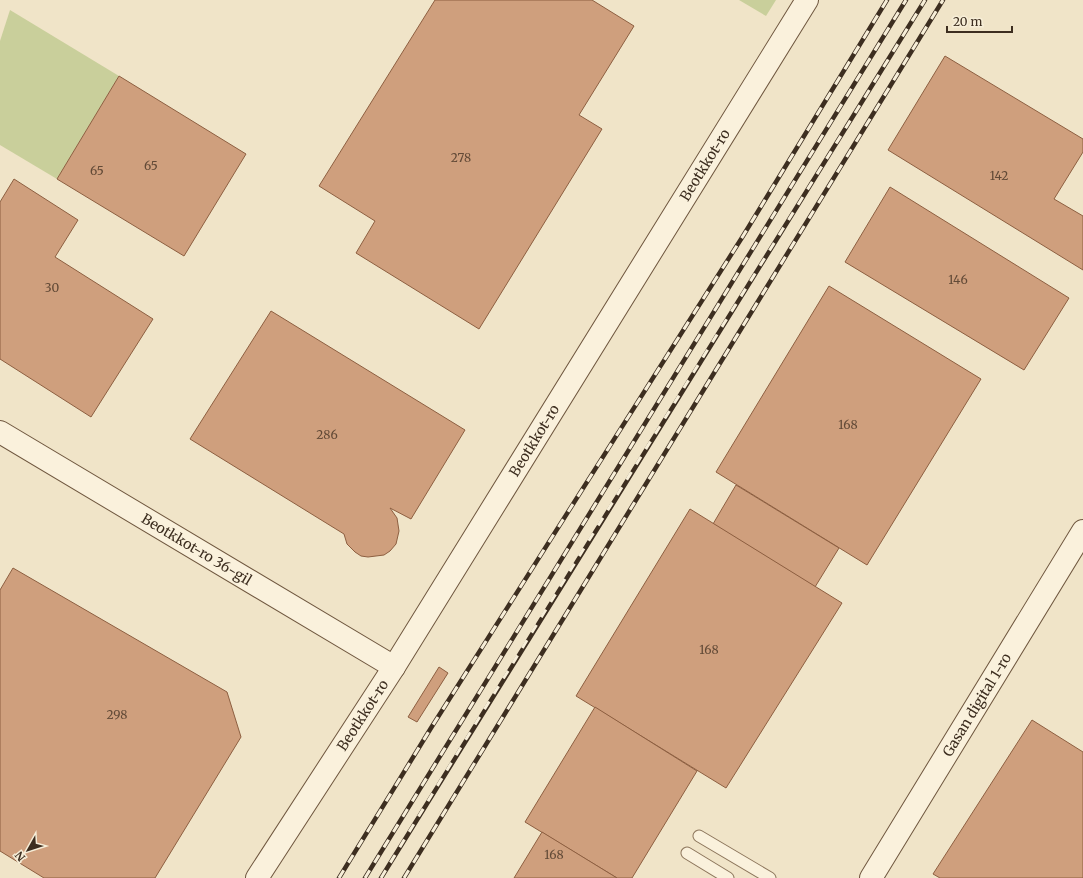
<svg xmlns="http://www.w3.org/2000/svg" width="1083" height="878" font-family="Merriweather,serif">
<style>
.green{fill:#c9cf9b}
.building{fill:#cf9f7d;stroke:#8d5f41}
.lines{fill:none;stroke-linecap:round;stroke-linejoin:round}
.lane-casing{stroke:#8d765c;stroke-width:13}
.secondary-casing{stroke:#6f573f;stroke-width:24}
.lane{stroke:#faf1dc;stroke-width:11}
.secondary{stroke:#faf1dc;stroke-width:22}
.rail-casing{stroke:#3d2e20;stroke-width:4.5}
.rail{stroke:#f7eed8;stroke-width:3;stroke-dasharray:9;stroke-linecap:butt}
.labels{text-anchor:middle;stroke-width:3;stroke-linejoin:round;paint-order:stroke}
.number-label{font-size:12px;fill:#624a37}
.street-label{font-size:14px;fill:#3d2e20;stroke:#f7eed8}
</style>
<rect width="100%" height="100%" fill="#f0e4c8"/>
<g class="green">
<polygon points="739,0 776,0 766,16"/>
<polygon points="10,10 119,76 57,179 0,145 0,41"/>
</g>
<g class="building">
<polygon points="435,0 592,0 634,26 579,115 602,129 479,329 356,253 375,221 319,186"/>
<polygon points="945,56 1083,139 1083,152 1054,199 1083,216 1083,270 888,150"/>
<polygon points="119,76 246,154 184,256 57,179"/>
<polygon points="14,179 78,220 55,257 153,319 91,417 0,359 0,202"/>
<polygon points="890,187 1069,298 1024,370 845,262"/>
<polygon points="829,286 981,379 867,565 716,472"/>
<polygon points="271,311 465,430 411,519 390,508 397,518 399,531 396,544 390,551 384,555 368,557 361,556 355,552 347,544 344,534 190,439"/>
<polygon points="736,485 839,548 815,587 713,524"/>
<polygon points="690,509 842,603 726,788 576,696"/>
<polygon points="13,568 227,692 241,737 155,878 44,878 0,851 0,590"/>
<polygon points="439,667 448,673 417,722 408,717"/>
<polygon points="595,707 697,771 632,878 617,878 525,822"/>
<polygon points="1032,720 1083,752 1083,878 940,878 933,874"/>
<polygon points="542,832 617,878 514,878"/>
</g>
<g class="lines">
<g class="lane-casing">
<g id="lane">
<polyline points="699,836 770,878"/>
<polyline points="687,853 728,878"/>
</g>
</g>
<g class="secondary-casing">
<g id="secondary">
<path id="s1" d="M 0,432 L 394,667"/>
<path id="s2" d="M 257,878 L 394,667 L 807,0"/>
<path id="s3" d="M 871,878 L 1083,531"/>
</g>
</g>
<use href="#lane" class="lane"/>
<use href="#secondary" class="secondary"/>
<g class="rail-casing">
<g id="rail">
<polyline points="339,878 431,728 743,236 887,0"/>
<polyline points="365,878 906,0"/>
<path d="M 381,878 C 560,584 744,293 925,0"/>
<polyline points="404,878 943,0"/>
</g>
</g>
<use href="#rail" class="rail"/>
</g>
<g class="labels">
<g class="number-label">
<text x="461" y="162">278</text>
<text x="151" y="170">65</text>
<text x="97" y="175">65</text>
<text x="999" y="180">142</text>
<text x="958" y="284">146</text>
<text x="52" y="292">30</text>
<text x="848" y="429">168</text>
<text x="327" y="439">286</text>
<text x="709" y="654">168</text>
<text x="117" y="719">298</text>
<text x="554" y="859">168</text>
</g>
<g class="street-label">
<text dy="5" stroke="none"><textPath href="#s2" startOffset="842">Beotkkot-ro</textPath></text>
<text dy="5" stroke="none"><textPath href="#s2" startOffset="518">Beotkkot-ro</textPath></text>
<text dy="5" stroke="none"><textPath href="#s1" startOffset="229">Beotkkot-ro 36-gil</textPath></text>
<text dy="5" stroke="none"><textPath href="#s3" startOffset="203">Gasan digital 1-ro</textPath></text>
<text dy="5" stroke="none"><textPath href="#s2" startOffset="194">Beotkkot-ro</textPath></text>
</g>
</g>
<g transform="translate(28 850) rotate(231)" stroke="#f7eed8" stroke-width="3" paint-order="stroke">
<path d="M0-3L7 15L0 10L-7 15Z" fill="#3d2e20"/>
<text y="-6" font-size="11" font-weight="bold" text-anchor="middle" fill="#3d2e20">N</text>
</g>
<path d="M947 26v6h65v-6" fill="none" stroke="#3d2e20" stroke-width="2"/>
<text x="953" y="26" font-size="12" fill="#3d2e20" stroke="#f7eed8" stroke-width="3" paint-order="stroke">20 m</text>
</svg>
